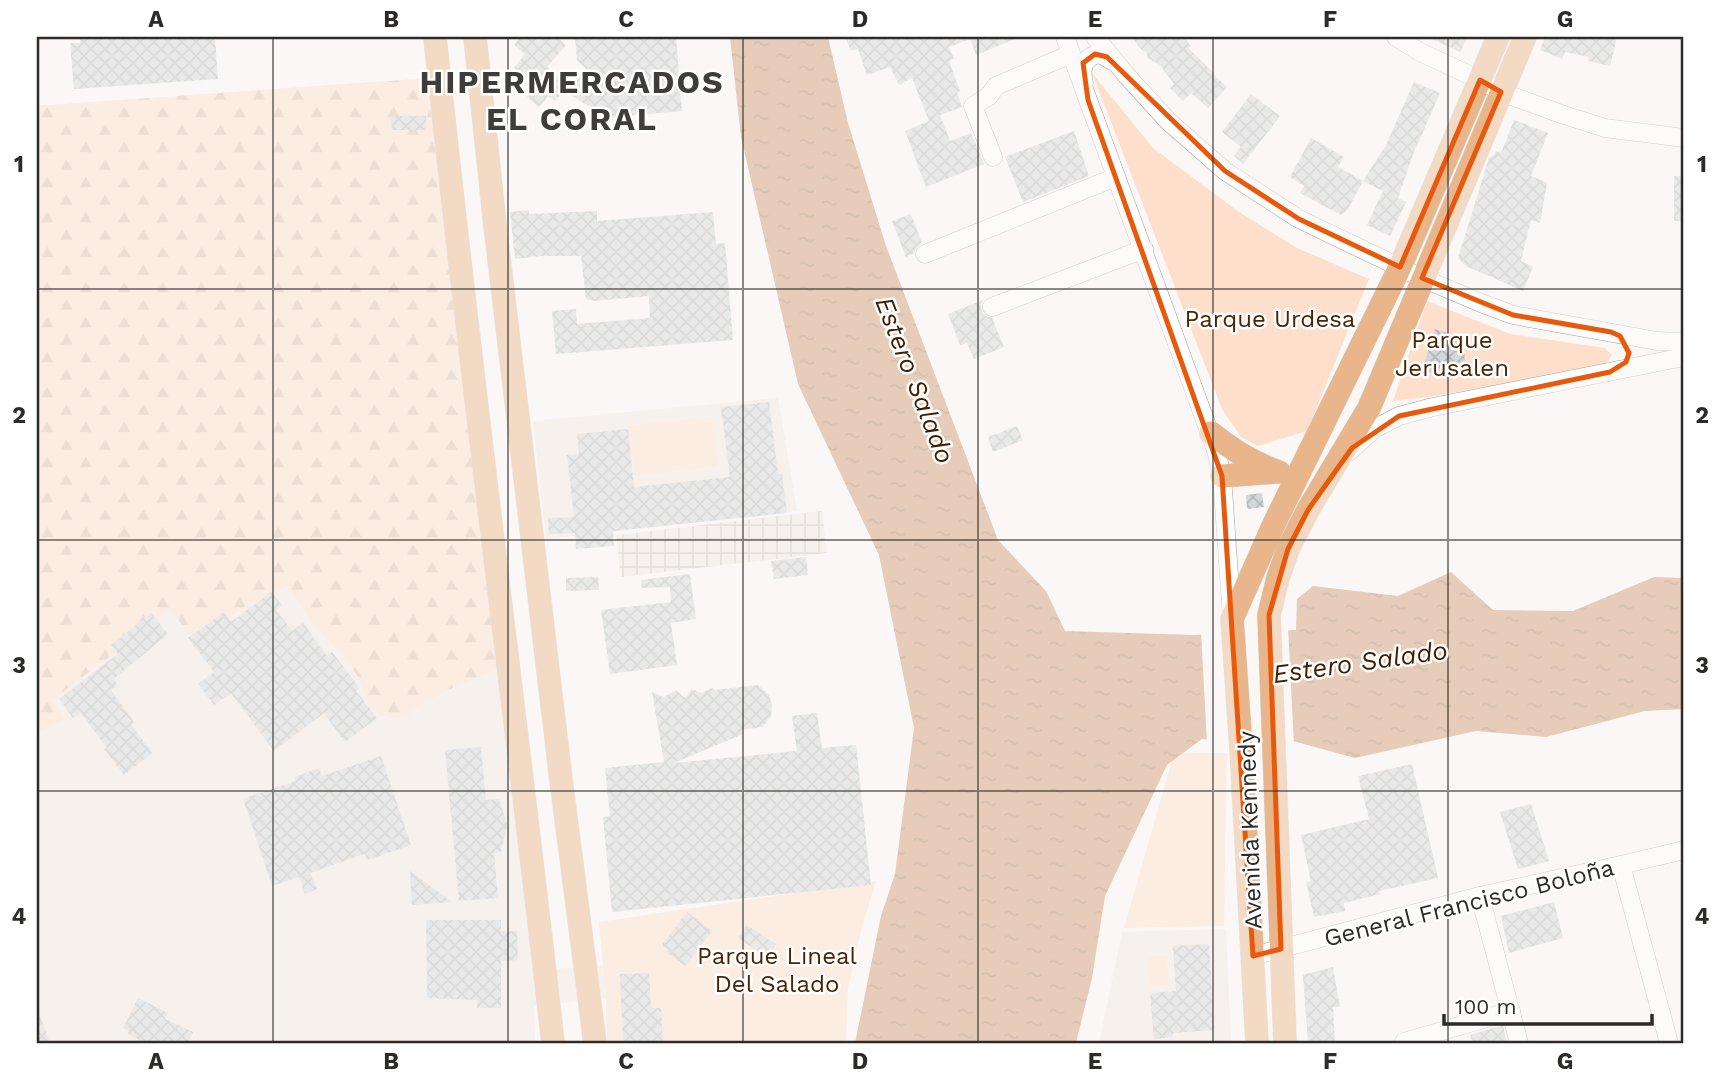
<svg xmlns="http://www.w3.org/2000/svg" width="1721" height="1080" font-family="'Work Sans',sans-serif">
<style>
.built{fill:#f2e8e2}
.industrial{fill:url(#industrial-grid)}
.forest{fill:url(#forest-firs)}
.green{fill:#fedfcb}
.water{fill:url(#water-ripples)}
.pier{fill:#faf7f5}
.building{fill:url(#building-cross-hatch)}
.lines{fill:none;stroke-linecap:round;stroke-linejoin:round}
.minor-casing{stroke:#a4a19f;stroke-width:19}
.major-casing{stroke:#d5d5d4;stroke-width:24}
.minor{stroke:#fff;stroke-width:18}
.major{stroke:#e9b58b;stroke-width:23}
.marked{fill:none;stroke:#e8590c;stroke-width:5;stroke-linejoin:round}
.grid{fill:none;stroke:#2c2b2a;stroke-width:2;stroke-opacity:0.55}
.labels{text-anchor:middle;stroke-width:5;stroke-linejoin:round;paint-order:stroke}
.park-label{font-size:24px;fill:#492505;stroke:#fff}
.street-label{font-size:24px;fill:#2c2b2a;stroke:#fff}
.water-label{font-size:26px;font-style:italic;fill:#421e00;stroke:#fff}
.district-label{font-size:32px;font-weight:bold;letter-spacing:2px;fill:#3f3d3b;stroke:#fff}
.neatline{fill:none;stroke:#2c2b2a;stroke-width:2.5}
.grid-label{font-size:23px;text-anchor:middle;font-weight:bold;fill:#2c2b2a}
</style>
<defs>
<pattern id="industrial-grid" width="8" height="8" patternUnits="userSpaceOnUse" patternTransform="scale(1.75)"><rect width="8" height="8" fill="#f2e8e2"/><path d="M0 4h8M4 0v8" fill="none" stroke="#d0c7c2"/></pattern>
<pattern id="forest-firs" width="22" height="20" patternUnits="userSpaceOnUse" patternTransform="scale(1.75)"><rect width="22" height="20" fill="#fedfcb"/><path d="M5 1l3.5 6h-7zM16 11l3.5 6h-7z" fill="#dac0ae"/></pattern>
<pattern id="water-ripples" width="26" height="14" patternUnits="userSpaceOnUse" patternTransform="scale(1.75)"><rect width="26" height="14" fill="#ce9770"/><path d="M2 4q2-2 4 0t4 0M15 11q2-2 4 0t4 0" fill="none" stroke="#a77b5c"/></pattern>
<pattern id="building-cross-hatch" width="8" height="8" patternUnits="userSpaceOnUse" patternTransform="scale(1.75)"><rect width="8" height="8" fill="#d4d7d9"/><path d="M0 0l8 8M0 8l8-8" fill="none" stroke="#b6b9ba"/></pattern>
</defs>
<rect width="100%" height="100%" fill="#faf7f5"/>
<g class="built">
<polygon points="431,78 527,890 532,971 603,965 606,998 534,1006 535,1043 37,1043 37,106"/>
<polygon points="778,398 797,511 546,539 533,421"/>
<polygon points="1226,929 1231,1043 1099,1043 1122,932"/>
</g>
<polygon class="industrial" points="822,511 827,553 621,577 616,535"/>
<path class="forest" d="M 431,78 L 500,668 C 467,682 430,695 403,719 L 381,715 L 370,707 L 360,680 L 347,661 L 312,622 L 288,586 L 255,601 L 194,638 L 170,611 L 52,700 L 65,719 L 37,734 L 37,106 Z"/>
<g class="green">
<polygon points="1092,73 1153,148 1239,212 1297,248 1369,279 1307,431 1258,446 1241,437 1222,409"/>
<polygon points="1427,301 1510,334 1605,348 1612,355 1606,364 1581,370 1428,397 1393,401"/>
<polygon points="712,417 718,466 635,476 628,426"/>
<polygon points="1174,753 1227,753 1224,926 1124,928"/>
<polygon points="876,881 862,926 848,988 846,1043 607,1043 606,998 599,922"/>
<polygon points="1149,956 1167,956 1168,985 1150,985"/>
</g>
<polygon class="water" points="730,37 828,37 848,123 886,246 998,540 1046,591 1065,631 1194,635 1296,630 1297,599 1313,586 1398,596 1451,572 1493,610 1573,611 1654,577 1684,578 1684,709 1645,711 1546,737 1476,731 1355,758 1293,741 1228,741 1202,739 1167,765 1105,896 1092,978 1076,1043 855,1043 881,916 895,874 914,728 879,555 798,384 741,137"/>
<polygon class="pier" points="1288,627 1294,745 1228,745 1207,743 1201,631"/>
<g class="building">
<polygon points="80,37 215,37 218,79 74,89 70,43 80,43"/>
<polygon points="521,37 534,37 539,41 543,37 557,37 566,45 547,67 569,85 555,101 548,96 539,107 527,97 536,86 514,68 525,54 514,45"/>
<polygon points="575,37 676,37 682,111 593,119 592,108 567,93 586,69 577,60"/>
<polygon points="845,37 1020,37 976,55 970,39 949,47 954,59 949,61 960,91 957,92 962,107 940,115 950,141 971,133 984,164 926,187 905,131 929,121 912,78 899,85 890,67 867,75 858,49 851,51"/>
<polygon points="1131,37 1184,37 1191,46 1188,48 1212,71 1211,72 1227,87 1208,108 1191,93 1183,101 1170,88 1174,84 1160,65 1148,58 1146,52 1142,50"/>
<polygon points="1428,37 1468,37 1460,52"/>
<polygon points="1545,37 1617,37 1610,66 1588,61 1589,57 1565,52 1562,59 1540,50"/>
<polygon points="1414,82 1440,93 1412,157 1398,198 1406,202 1390,236 1367,225 1383,191 1363,181 1386,145"/>
<polygon points="1251,94 1280,116 1243,164 1234,156 1241,147 1222,132"/>
<polygon points="391,116 426,116 426,130 392,130"/>
<polygon points="1514,120 1548,133 1531,176 1547,183 1540,223 1531,220 1521,261 1533,267 1523,291 1466,266 1458,258 1489,158 1494,155 1496,151 1501,153"/>
<polygon points="1074,131 1089,176 1023,202 1005,157"/>
<polygon points="1311,138 1344,157 1338,167 1363,181 1348,209 1341,215 1300,193 1304,186 1290,177"/>
<rect x="1674" y="176" width="10" height="45"/>
<polygon points="529,210 529,214 597,211 597,221 713,212 716,244 725,243 733,340 556,354 552,311 576,309 577,324 650,318 649,296 594,301 586,299 581,256 540,256 515,259 510,212"/>
<polygon points="911,214 922,243 917,247 914,253 906,257 892,221"/>
<polygon points="983,300 981,306 982,312 985,316 992,318 1004,347 974,359 967,343 960,345 948,314"/>
<polygon points="1435,329 1464,338 1465,372 1421,373"/>
<polygon points="769,402 778,474 782,474 787,513 613,531 614,546 576,549 575,533 549,534 548,518 574,517 567,455 579,454 577,434 628,429 634,487 730,477 721,407"/>
<polygon points="1017,426 1023,440 993,452 988,437"/>
<polygon points="1262,493 1264,507 1247,509 1246,495"/>
<polygon points="806,557 808,575 774,579 771,561"/>
<polygon points="690,574 696,619 671,623 677,665 610,674 601,610 671,602 670,587 642,588 641,580"/>
<polygon points="598,577 599,590 566,591 566,578"/>
<polygon points="271,592 282,605 276,610 292,631 303,623 327,656 332,652 360,688 356,691 377,718 345,742 324,713 274,751 231,693 214,705 198,684 214,672 188,638 224,612 231,622"/>
<polygon points="151,613 168,634 114,679 118,685 111,690 134,722 131,724 152,753 124,775 104,749 107,748 81,713 73,718 59,699 118,654 111,645"/>
<polygon points="758,685 769,695 772,705 771,717 762,727 742,730 743,734 674,763 797,751 792,716 817,713 822,748 856,745 871,885 612,912 603,817 610,816 605,768 664,762 652,692 664,697 676,690 685,698 692,689 702,693 712,688 715,690"/>
<polygon points="481,747 486,800 499,799 507,825 501,852 494,853 498,898 459,901 445,750"/>
<polygon points="381,756 411,845 367,860 365,854 310,873 317,889 305,894 299,877 272,886 243,799 296,781 295,777 319,768 322,776"/>
<polygon points="1412,764 1438,878 1379,891 1380,894 1344,903 1345,911 1314,917 1306,882 1311,881 1301,835 1369,819 1358,776"/>
<polygon points="1531,804 1549,861 1518,869 1500,812"/>
<polygon points="410,871 452,902 412,905"/>
<polygon points="1554,902 1563,938 1509,953 1501,916"/>
<polygon points="687,912 712,931 685,966 666,952 668,950 662,945"/>
<polygon points="426,920 501,920 501,931 517,931 518,960 501,961 501,1008 477,1008 477,1000 427,998"/>
<polygon points="747,925 776,944 767,957 738,938"/>
<polygon points="1209,944 1214,1030 1173,1033 1173,1037 1154,1039 1150,993 1176,991 1173,946"/>
<polygon points="1333,967 1340,1007 1333,1007 1335,1043 1308,1043 1303,975"/>
<polygon points="649,973 651,1008 661,1008 663,1043 623,1043 620,974"/>
<polygon points="138,998 168,1013 165,1019 193,1032 188,1043 138,1043 139,1040 128,1034 129,1031 123,1028"/>
<polygon points="38,1010 50,1043 37,1043"/>
<polygon points="1503,1025 1507,1043 1473,1043 1470,1035"/>
</g>
<g class="lines">
<g class="minor-casing">
<g id="minor">
<polyline points="1065,37 1216,450 1222,476 1232,618"/>
<polyline points="1095,37 1127,76 1168,121 1225,171 1299,219 1422,278 1481,303 1513,315 1657,341 1684,342"/>
<polyline points="1396,37 1420,52 1480,80 1501,92 1561,114 1605,128 1684,138"/>
<path d="M 1084,83 C 1080,68 1084,56 1100,54 L 1114,62"/>
<polyline points="993,157 973,106 989,96 996,86 1071,54"/>
<polyline points="925,254 1116,177"/>
<polyline points="992,307 1144,249"/>
<polyline points="1349,452 1374,429 1399,416 1433,407 1684,357"/>
<polyline points="1621,865 1669,1043"/>
<polyline points="1480,896 1519,1043"/>
<polyline points="1253,956 1480,896 1621,865 1684,850"/>
<polyline points="1404,1042 1511,1011"/>
</g>
</g>
<g class="major-casing">
<g id="major">
<path d="M 435,37 C 470,373 515,708 553,1043"/>
<polyline points="475,37 495,225 561,780 595,1043"/>
<path d="M 1211,433 C 1232,450 1253,463 1279,472"/>
<polyline points="1222,476 1275,472"/>
<polyline points="1257,1043 1241,748 1232,619 1274,524 1400,267 1498,37"/>
<polyline points="1285,1043 1269,615 1278,578 1288,549 1308,510 1369,408 1525,37"/>
</g>
</g>
<use href="#minor" class="minor"/>
<use href="#major" class="major"/>
</g>
<path d="M0 0H1721V1080H0ZM 1095,54 L 1107,57 L 1225,171 L 1299,219 L 1400,267 L 1480,80 L 1501,92 L 1422,278 L 1513,315 L 1611,332 L 1620,336 L 1629,353 L 1626,362 L 1610,372 L 1399,416 L 1352,448 L 1308,510 L 1288,549 L 1269,615 L 1281,949 L 1253,956 L 1222,476 L 1088,100 L 1083,63 Z" fill="#faf7f5" fill-opacity=".55" fill-rule="evenodd"/>
<path class="marked" d="M 1095,54 L 1107,57 L 1225,171 L 1299,219 L 1400,267 L 1480,80 L 1501,92 L 1422,278 L 1513,315 L 1611,332 L 1620,336 L 1629,353 L 1626,362 L 1610,372 L 1399,416 L 1352,448 L 1308,510 L 1288,549 L 1269,615 L 1281,949 L 1253,956 L 1222,476 L 1088,100 L 1083,63 Z"/>
<path class="grid" d="M 273,37 L 273,1043M 508,37 L 508,1043M 743,37 L 743,1043M 978,37 L 978,1043M 1213,37 L 1213,1043M 1448,37 L 1448,1043M 37,289 L 1684,289M 37,540 L 1684,540M 37,791 L 1684,791"/>
<g class="labels">
<g class="park-label">
<text x="1270" y="327">Parque Urdesa</text>
<text x="1452" y="348">Parque<tspan x="1452" dy="28">Jerusalen</tspan></text>
<text x="777" y="964">Parque Lineal<tspan x="777" dy="28">Del Salado</tspan></text>
</g>
<g class="street-label">
<text transform="translate(1250 830) rotate(-92)" y="8">Avenida Kennedy</text>
<text transform="translate(1469 903) rotate(-14)" y="8">General Francisco Boloña</text>
</g>
<g class="water-label">
<text transform="translate(915 380) rotate(69)" y="9">Estero Salado</text>
<text transform="translate(1360 662) rotate(-8)" y="9">Estero Salado</text>
</g>
<g class="district-label">
<text x="572" y="93">HIPERMERCADOS<tspan x="572" dy="37">EL CORAL</tspan></text>
</g>
</g>
<rect width="1721" height="1080" fill="none" stroke="#ffffff" stroke-width="77"/>
<path d="M1444 1014v10h208v-10" fill="none" stroke="#2c2b2a" stroke-width="3.5"/>
<text x="1455" y="1014" font-size="21" fill="#2c2b2a" stroke="#ffffff" stroke-width="5" paint-order="stroke">100 m</text>
<rect x="38" y="38" width="1644" height="1004" class="neatline"/>
<g class="grid-label">
<text x="156" y="27">A</text>
<text x="391" y="27">B</text>
<text x="626" y="27">C</text>
<text x="860" y="27">D</text>
<text x="1095" y="27">E</text>
<text x="1330" y="27">F</text>
<text x="1565" y="27">G</text>
<text x="19" y="172">1</text>
<text x="1702" y="172">1</text>
<text x="19" y="423">2</text>
<text x="1702" y="423">2</text>
<text x="19" y="673">3</text>
<text x="1702" y="673">3</text>
<text x="19" y="924">4</text>
<text x="1702" y="924">4</text>
<text x="156" y="1069">A</text>
<text x="391" y="1069">B</text>
<text x="626" y="1069">C</text>
<text x="860" y="1069">D</text>
<text x="1095" y="1069">E</text>
<text x="1330" y="1069">F</text>
<text x="1565" y="1069">G</text>
</g>
</svg>
